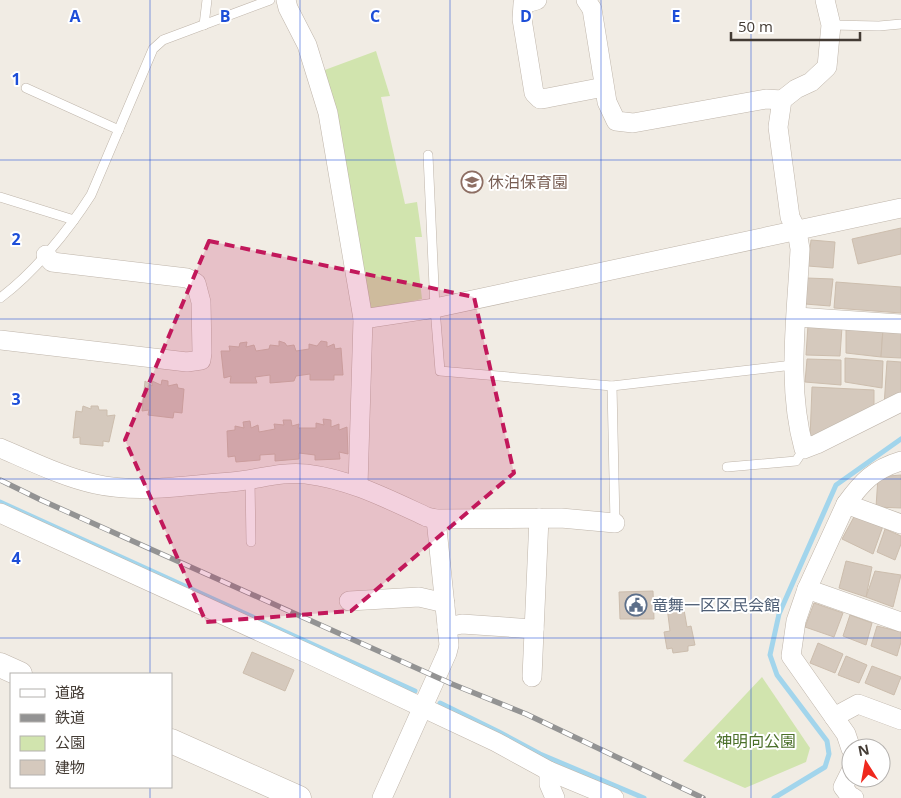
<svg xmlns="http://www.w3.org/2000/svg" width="901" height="798" font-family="'Open Sans','Noto Sans JP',sans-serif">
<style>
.green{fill:#d1e4ae}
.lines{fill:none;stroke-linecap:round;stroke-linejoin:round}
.stream{stroke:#a2d5ec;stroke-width:5}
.building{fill:#d5c9bd;stroke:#ccbdad}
.service-casing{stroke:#bfb5aa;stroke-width:10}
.minor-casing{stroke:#bfb5aa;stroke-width:20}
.tertiary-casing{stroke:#bfb5aa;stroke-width:25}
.service{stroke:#fff;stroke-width:9}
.minor{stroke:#fff;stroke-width:19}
.tertiary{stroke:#fff;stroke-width:24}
.rail-casing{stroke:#939393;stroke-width:5.5}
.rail{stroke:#fff;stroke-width:4;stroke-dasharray:11;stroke-linecap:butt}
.marked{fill:#c2185b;fill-opacity:0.2;stroke:#c2185b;stroke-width:4;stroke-dasharray:10 6;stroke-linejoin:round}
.grid{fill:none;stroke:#1d4ed8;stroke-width:1;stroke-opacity:0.55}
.labels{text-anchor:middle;stroke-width:4;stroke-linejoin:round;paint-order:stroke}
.education-label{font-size:16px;fill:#785e54;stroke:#fff;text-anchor:start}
.service-label{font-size:16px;fill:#4e5e75;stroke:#fff;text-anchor:start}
.park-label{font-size:16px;fill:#4c712b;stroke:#fff}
.grid-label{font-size:16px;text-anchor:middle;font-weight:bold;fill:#1d4ed8;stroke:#fff;stroke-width:4;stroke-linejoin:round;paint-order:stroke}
</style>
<rect width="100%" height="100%" fill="#f1ece4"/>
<g class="green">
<polygon points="376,51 390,96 381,97 405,204 417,202 422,237 415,237 422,299 370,311 322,71"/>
<polygon points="762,677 810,748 806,762 745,788 683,761"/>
</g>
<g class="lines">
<g class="stream">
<polyline points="0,502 415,691"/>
<polyline points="440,703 499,732 540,754 644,798"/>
<polyline points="774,798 825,767 829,754 827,741 777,675 770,655 779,614 836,485 901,439"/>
</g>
</g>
<g class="building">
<polygon points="901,228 901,254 858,264 852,239"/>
<polygon points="811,240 835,242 833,268 808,266"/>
<polygon points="807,278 833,279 830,306 805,304"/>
<polygon points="836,282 901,287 901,313 834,308"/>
<polygon points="808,325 842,327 840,356 806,355"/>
<polygon points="846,326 883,329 881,357 846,353"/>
<polygon points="883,329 901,331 901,358 881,357"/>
<polygon points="279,341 285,343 287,346 294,345 296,351 309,349 309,344 317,346 321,341 327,342 327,347 334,344 335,349 341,348 343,375 334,375 334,380 310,380 310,374 296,376 294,381 270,383 270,375 255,377 257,383 230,383 231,376 224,378 221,351 230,351 229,346 239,347 240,343 247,342 246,347 254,345 256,351 269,349 270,345 279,346"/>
<polygon points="845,358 883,361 882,388 845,382"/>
<polygon points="807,359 841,360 841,385 805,382"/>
<polygon points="887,361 901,362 901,397 884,406"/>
<polygon points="162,380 168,381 168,386 177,384 178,388 184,389 182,413 174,412 173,418 148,415 149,410 142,411 145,381 152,386 152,381 161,385"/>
<polygon points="812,387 874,390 874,412 810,438"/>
<polygon points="83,406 91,409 91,406 98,406 99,410 107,410 107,416 115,415 109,442 103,441 103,446 80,444 80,437 73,438 76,411 82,412"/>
<polygon points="323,419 331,420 331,427 339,424 339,430 347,427 348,454 339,452 340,459 315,460 315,455 299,453 299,459 275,461 275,454 260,455 260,460 236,462 235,456 228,457 227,431 235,430 235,426 244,428 243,422 250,421 251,428 258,425 259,432 275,429 274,424 284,425 283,420 291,420 292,426 299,424 298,428 316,428 316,423 324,425"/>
<polygon points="901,475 901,508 876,507 878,477"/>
<polygon points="855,515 883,526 873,554 842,539"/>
<polygon points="885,529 901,536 901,544 895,560 877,552"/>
<polygon points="846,561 872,567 866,597 839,588"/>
<polygon points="875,571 901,575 893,607 866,597"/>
<polygon points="653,591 654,619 620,619 619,592"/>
<polygon points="814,603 843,613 834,637 805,627"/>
<polygon points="683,604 687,627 691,626 695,645 688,646 688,651 673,653 672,648 667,649 664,632 670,631 667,607"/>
<polygon points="850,615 872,623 866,645 843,636"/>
<polygon points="877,626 901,632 901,642 897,656 871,646"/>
<polygon points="818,643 843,654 835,673 810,663"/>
<polygon points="252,652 294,670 285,691 243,673"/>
<polygon points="846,656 867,665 859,683 838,675"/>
<polygon points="872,666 901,677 894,695 865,683"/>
</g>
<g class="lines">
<g class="service-casing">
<g id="service">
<polyline points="204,25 207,0"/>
<polyline points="831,25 879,26 901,24"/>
<polyline points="26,88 119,130"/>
<polyline points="428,155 435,308 440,371 612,386 793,365"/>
<polyline points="0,197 74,220"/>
<path d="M 0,298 C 34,273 68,231 91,195 L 153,49 L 163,40 L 270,0"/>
<polyline points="612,386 615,523"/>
<polyline points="727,467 796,461 804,449"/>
<polyline points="250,481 251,542"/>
</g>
</g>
<g class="minor-casing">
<g id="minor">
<polyline points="286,0 288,8 307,45 328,113 363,319 358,486"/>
<polyline points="537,0 523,4 522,19 534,93 540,99 547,98 604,87"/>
<polyline points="586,0 592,9 607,102 616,121 633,123 766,99 782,100"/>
<path d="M 825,0 L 831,25 L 827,67 L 811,82 L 796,89 L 782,100 L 778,127 L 790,217 L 797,231 L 800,249 C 797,314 786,385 804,449 L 817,444 L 901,402"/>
<polyline points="797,317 901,324"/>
<polyline points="363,319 435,308 901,208"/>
<polyline points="0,340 187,362 201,360 202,353 201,302 196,283 187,278 52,262 46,255"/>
<path d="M 0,448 C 31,461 63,477 95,484 C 139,494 187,485 231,482 C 256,480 282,471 306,474 C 349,479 388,499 427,517 L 436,519 L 561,518 L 615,523"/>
<path d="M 846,504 C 862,482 874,469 901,461"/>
<polyline points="0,513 311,655 496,742 549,771 614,798"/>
<polyline points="807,589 901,622"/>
<polyline points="349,601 419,597 445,603"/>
<polyline points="447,627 462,624 534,629"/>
<polyline points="532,677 539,518"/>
<polyline points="834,717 858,704 901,720"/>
<polyline points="851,749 846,734 791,656 796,621 807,589 846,504 901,524"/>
<polyline points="549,771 549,784 555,798"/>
<polyline points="851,771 843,787 850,796 854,798"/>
<polyline points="382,798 447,653 449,645 436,519"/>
</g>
</g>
<g class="tertiary-casing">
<g id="tertiary">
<polyline points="0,665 20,674"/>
<polyline points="171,741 299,798"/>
</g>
</g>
<use href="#service" class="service"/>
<use href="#minor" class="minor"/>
<use href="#tertiary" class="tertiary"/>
<g class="rail-casing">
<polyline id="rail" points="0,480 41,500 452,684 526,714 703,798"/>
</g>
<use href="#rail" class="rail"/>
</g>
<path class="marked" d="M 209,241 L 474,297 L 514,473 L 351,611 L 206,622 L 125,440 Z"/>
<path class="grid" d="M 150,0 L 150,674M 300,0 L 300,798M 450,0 L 450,798M 601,0 L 601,798M 751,0 L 751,798M 0,160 L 901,160M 0,319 L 901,319M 0,479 L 901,479M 0,638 L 901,638M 150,787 L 150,798"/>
<defs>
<g id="school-ring" transform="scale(1.125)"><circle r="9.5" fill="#fff" stroke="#8d6e63" stroke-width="1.5"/><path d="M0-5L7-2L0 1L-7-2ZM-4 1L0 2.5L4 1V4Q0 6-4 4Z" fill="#8d6e63"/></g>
<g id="civic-ring" transform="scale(1.125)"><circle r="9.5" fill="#fff" stroke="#5c6f8a" stroke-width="1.5"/><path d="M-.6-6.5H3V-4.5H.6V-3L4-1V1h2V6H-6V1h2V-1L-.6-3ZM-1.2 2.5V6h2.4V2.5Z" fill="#5c6f8a"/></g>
</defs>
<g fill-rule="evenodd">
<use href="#school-ring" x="472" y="182"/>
<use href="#civic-ring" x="636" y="605"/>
</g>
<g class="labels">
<g class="education-label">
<text x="488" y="188">休泊保育園</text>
</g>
<g class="service-label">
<text x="652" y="611">竜舞一区区民会館</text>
</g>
<g class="park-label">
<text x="756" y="747">神明向公園</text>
</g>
</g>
<g class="grid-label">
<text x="75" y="22">A</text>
<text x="225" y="22">B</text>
<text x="375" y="22">C</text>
<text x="526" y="22">D</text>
<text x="676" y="22">E</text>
<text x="16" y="85">1</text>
<text x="16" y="245">2</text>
<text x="16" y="405">3</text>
<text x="16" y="564">4</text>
</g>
<rect x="10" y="673" width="162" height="115" fill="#ffffff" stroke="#b4b1ae"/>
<rect x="20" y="689" width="25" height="8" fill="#ffffff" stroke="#b4b1ae"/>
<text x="55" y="698" font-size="15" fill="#433b34">道路</text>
<rect x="20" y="714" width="25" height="8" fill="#939393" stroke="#b4b1ae"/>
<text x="55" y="723" font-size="15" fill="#433b34">鉄道</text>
<rect x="20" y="736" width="25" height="15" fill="#d1e4ae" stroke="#b4b1ae"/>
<text x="55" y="748" font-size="15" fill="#433b34">公園</text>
<rect x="20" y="760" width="25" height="15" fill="#d5c9bd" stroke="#b4b1ae"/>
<text x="55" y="773" font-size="15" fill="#433b34">建物</text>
<g transform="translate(866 763) rotate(349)"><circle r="24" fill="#ffffff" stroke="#b4b1ae"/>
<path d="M0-4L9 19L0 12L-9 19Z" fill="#ef281d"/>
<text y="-8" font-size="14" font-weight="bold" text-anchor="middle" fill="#433b34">N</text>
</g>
<path d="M731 32v8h129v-8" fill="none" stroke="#433b34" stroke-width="2.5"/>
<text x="738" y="32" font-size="15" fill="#433b34" stroke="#ffffff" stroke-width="4" paint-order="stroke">50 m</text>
</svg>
